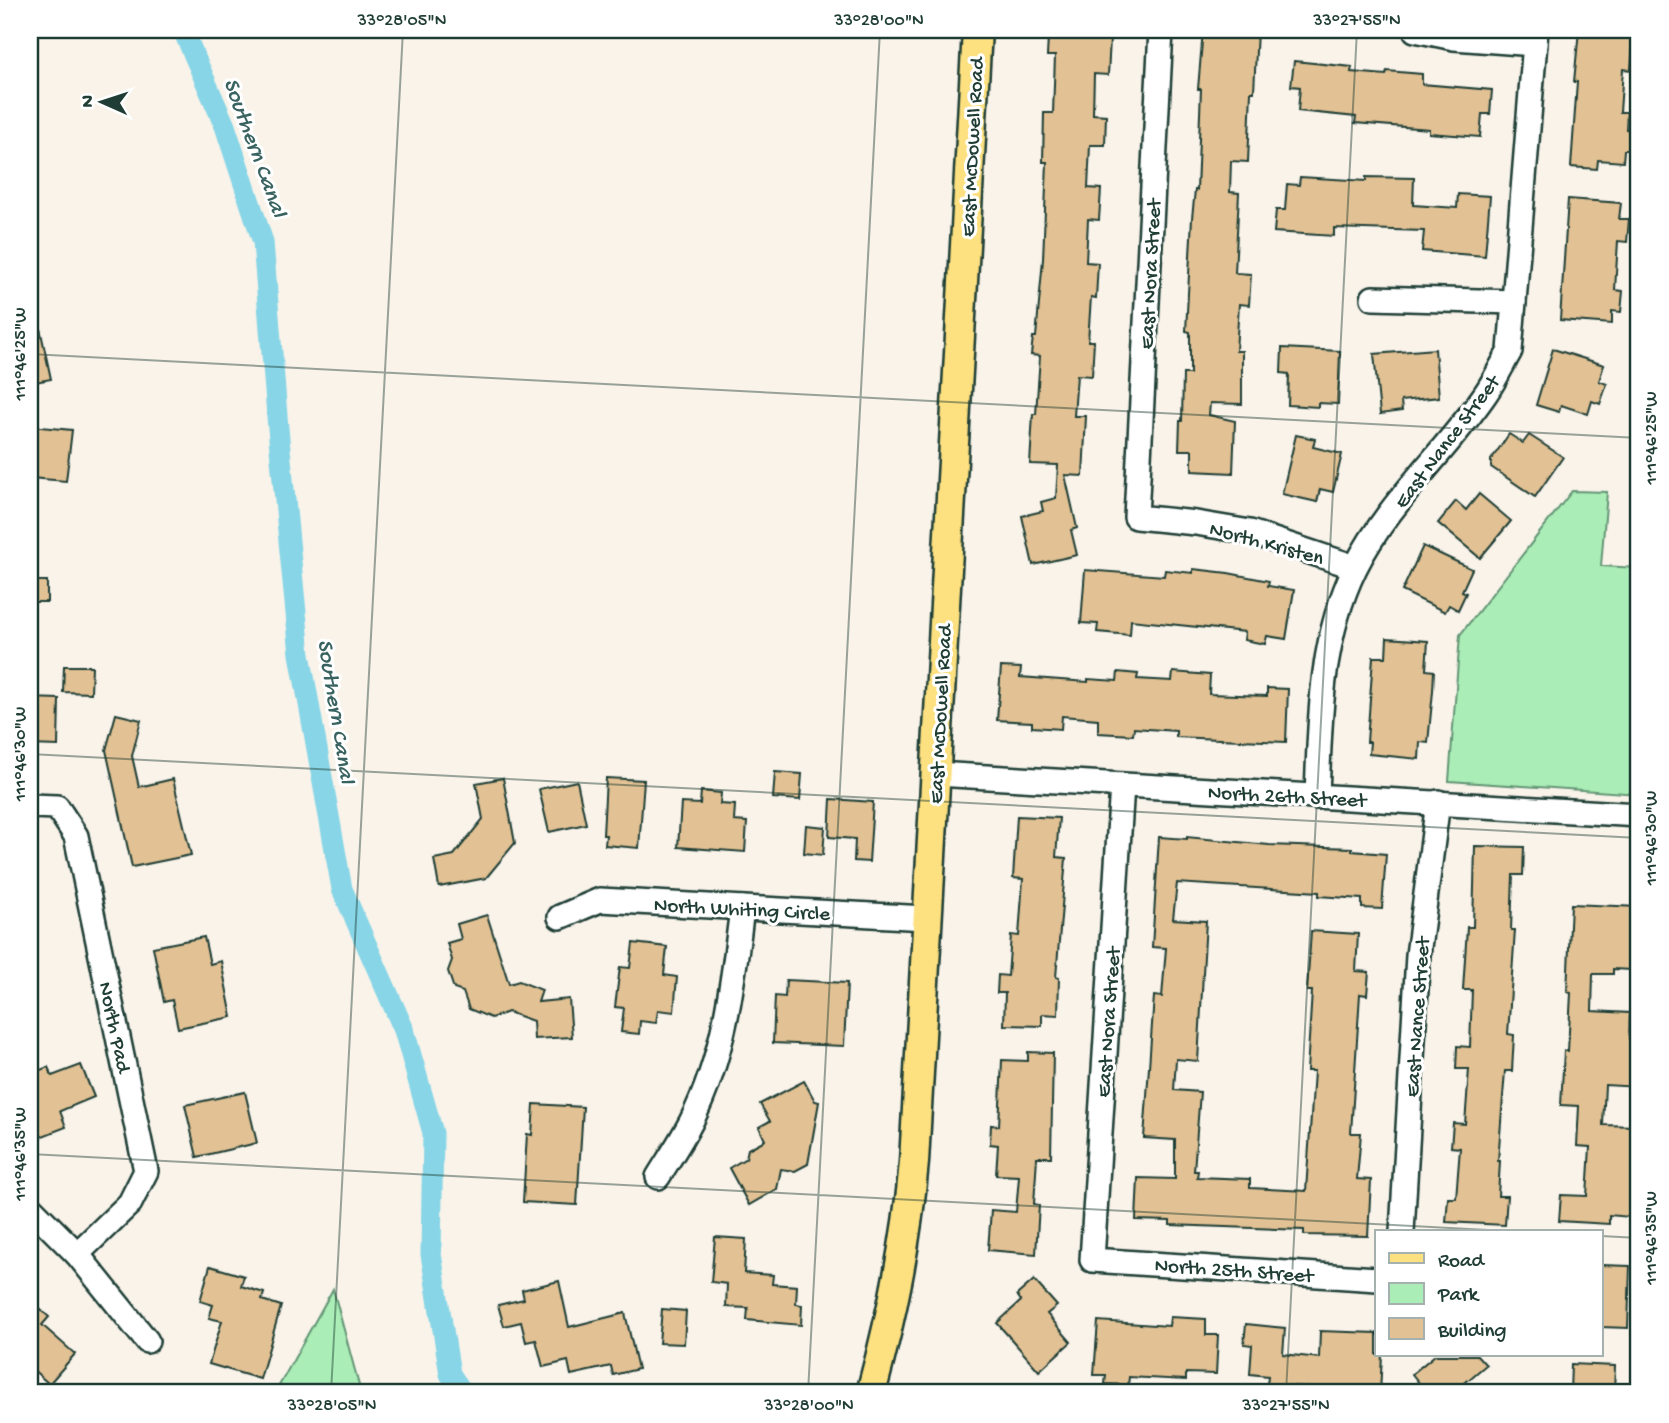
<svg xmlns="http://www.w3.org/2000/svg" width="1669" height="1423" font-family="'Gochi Hand',sans-serif">
<style>
.green{fill:#aaedb6;stroke:#649575;stroke-width:2}
.lines{fill:none;stroke-linecap:round;stroke-linejoin:round}
.canal{stroke:#87d5e6;stroke-width:21}
.building{fill:#e2c194;stroke:#1f3d34;stroke-width:2}
.minor-casing{stroke:#1f3d34;stroke-width:28}
.major-casing{stroke:#1f3d34;stroke-width:33}
.minor{stroke:#fff;stroke-width:23}
.major{stroke:#fde080;stroke-width:28}
.ticks{fill:none;stroke:#1f3d34;stroke-width:2;stroke-opacity:0.45}
.labels{text-anchor:middle;stroke-width:6;stroke-linejoin:round;paint-order:stroke}
.street-label{font-size:21px;fill:#1f3d34;stroke:#fff}
.water-label{font-size:23px;font-style:italic;fill:#396360;stroke:#fff}
.neatline{fill:none;stroke:#1f3d34;stroke-width:2.5}
.ticks-label{font-size:18px;text-anchor:middle;fill:#1f3d34}
</style>
<rect width="100%" height="100%" fill="#f9f3ea"/>
<filter id="ink" filterUnits="userSpaceOnUse"><feTurbulence type="fractalNoise" baseFrequency=".0143" numOctaves="2"/><feDisplacementMap in="SourceGraphic" scale="14" xChannelSelector="R" yChannelSelector="G"/><feConvolveMatrix kernelMatrix="1 2 1 2 8 2 1 2 1" color-interpolation-filters="sRGB"/></filter>
<g filter="url(#ink)">
<g class="green">
<polygon points="1572,491 1607,492 1601,566 1639,568 1639,794 1449,781 1460,635"/>
<polygon points="333,1289 361,1393 275,1393"/>
</g>
<g class="lines">
<polyline class="canal" points="183,30 225,126 263,242 278,428 300,654 342,889 404,1030 433,1133 431,1254 450,1374 463,1393"/>
</g>
<g class="building">
<polygon points="1203,30 1257,30 1254,92 1251,92 1248,162 1231,161 1230,192 1239,193 1235,273 1251,274 1249,305 1239,304 1236,351 1242,351 1242,404 1210,403 1209,415 1235,421 1233,473 1192,471 1192,450 1179,450 1180,421 1182,421 1183,374 1190,374 1190,332 1186,331 1192,218 1195,190 1197,190 1201,89 1198,89"/>
<polygon points="1579,30 1634,30 1631,70 1623,69 1620,112 1627,112 1626,129 1634,130 1633,150 1624,150 1623,162 1598,160 1597,169 1571,167 1577,82 1574,82"/>
<polygon points="1048,37 1110,39 1108,75 1094,74 1093,114 1106,115 1105,145 1090,145 1088,188 1101,189 1099,220 1088,219 1086,262 1098,263 1096,298 1091,297 1088,341 1094,341 1092,376 1077,375 1074,416 1086,416 1083,476 1065,475 1077,528 1071,530 1077,555 1033,565 1022,516 1043,511 1041,502 1056,498 1058,465 1030,464 1033,414 1036,414 1040,356 1031,355 1033,337 1036,337 1043,259 1047,162 1043,162 1044,113 1053,113 1055,56 1047,56"/>
<polygon points="1294,61 1352,67 1351,72 1386,75 1387,71 1422,74 1422,84 1492,90 1490,114 1482,114 1480,137 1429,133 1429,129 1355,123 1356,117 1298,111 1300,87 1291,86"/>
<polygon points="1300,177 1366,181 1366,177 1414,178 1413,205 1457,208 1458,194 1490,196 1485,256 1422,251 1424,231 1334,228 1334,236 1274,232 1276,210 1285,210 1287,184 1299,185"/>
<polygon points="1568,199 1621,203 1619,219 1629,219 1627,242 1618,241 1616,273 1615,290 1623,291 1621,312 1612,311 1612,324 1560,320"/>
<polygon points="30,314 37,314 51,379 30,383"/>
<polygon points="1282,348 1340,351 1338,404 1318,403 1318,407 1288,405 1289,374 1281,373"/>
<polygon points="1435,349 1439,397 1401,401 1402,411 1380,414 1374,354"/>
<polygon points="1553,349 1604,365 1599,381 1607,384 1600,404 1592,401 1588,414 1561,405 1559,412 1536,405"/>
<polygon points="30,426 72,430 66,481 30,478"/>
<polygon points="1509,434 1523,443 1529,435 1563,457 1535,497 1491,467 1491,460"/>
<polygon points="1296,435 1315,439 1313,447 1342,454 1333,492 1320,489 1317,502 1282,494"/>
<polygon points="1479,494 1511,521 1480,558 1438,523 1456,501 1466,510"/>
<polygon points="1423,546 1472,569 1462,591 1466,593 1458,610 1449,605 1445,612 1402,591"/>
<polygon points="1193,569 1228,573 1269,581 1268,586 1294,590 1286,639 1267,636 1265,644 1244,640 1245,632 1131,620 1130,635 1097,632 1098,624 1081,623 1085,570 1164,576 1165,570 1193,573"/>
<rect x="30" y="581" width="17" height="21"/>
<polygon points="1387,638 1428,641 1426,670 1434,671 1433,691 1428,743 1420,742 1419,759 1369,754 1370,742 1367,742 1373,657 1386,657"/>
<polygon points="64,666 92,666 91,693 63,692"/>
<polygon points="1001,667 1021,668 1020,677 1088,682 1088,679 1117,681 1118,672 1138,674 1137,679 1172,681 1173,672 1210,675 1209,694 1267,696 1267,688 1288,689 1286,742 1176,737 1176,731 1134,728 1133,735 1098,733 1098,719 1062,716 1061,729 1032,727 1032,722 997,720"/>
<polygon points="30,698 59,699 58,746 30,745"/>
<polygon points="116,714 141,720 132,756 139,787 173,779 191,855 132,867 106,750"/>
<polygon points="775,772 802,774 800,800 773,798"/>
<polygon points="503,778 515,843 486,878 439,887 434,859 454,855 483,819 476,783"/>
<polygon points="606,778 644,780 639,848 605,845 606,835 603,835"/>
<polygon points="577,781 586,824 549,832 539,789"/>
<polygon points="701,791 721,793 720,804 735,805 734,821 747,822 745,852 678,847 681,803 700,804"/>
<polygon points="831,799 873,802 869,862 854,861 855,839 829,837"/>
<polygon points="1017,816 1059,818 1056,857 1066,858 1056,977 1059,978 1058,1015 1042,1014 1042,1026 1004,1025 1005,993 997,993 998,975 1008,976 1011,935 1019,936 1023,879 1013,878"/>
<polygon points="806,825 825,827 823,855 804,853"/>
<polygon points="1159,837 1187,839 1187,837 1269,845 1352,848 1352,851 1386,854 1382,909 1362,908 1362,899 1319,896 1319,892 1177,883 1173,919 1206,921 1198,1061 1176,1059 1174,1090 1200,1092 1194,1171 1198,1171 1197,1177 1250,1179 1250,1188 1306,1191 1314,1071 1307,1071 1312,991 1307,991 1311,931 1358,934 1356,971 1369,972 1367,995 1360,994 1351,1133 1361,1133 1357,1179 1371,1180 1368,1236 1304,1235 1304,1230 1170,1225 1170,1221 1136,1220 1138,1178 1175,1179 1175,1140 1144,1138 1154,996 1162,997 1166,948 1152,947"/>
<polygon points="1475,846 1524,847 1523,875 1513,875 1511,930 1515,930 1508,1034 1514,1035 1512,1071 1505,1071 1498,1161 1500,1161 1498,1196 1507,1196 1505,1225 1446,1222 1448,1198 1456,1198 1460,1148 1451,1147 1453,1123 1465,1124 1469,1069 1456,1069 1457,1046 1470,1047 1472,990 1463,990 1467,927 1473,927"/>
<polygon points="1571,904 1639,907 1639,960 1633,960 1632,970 1613,969 1613,974 1593,974 1592,1011 1630,1013 1629,1039 1636,1039 1635,1062 1639,1062 1639,1087 1605,1085 1603,1125 1635,1126 1630,1217 1609,1215 1609,1224 1559,1221 1561,1195 1587,1196 1590,1147 1577,1146 1579,1106 1561,1105 1564,1051 1568,1051 1571,993 1567,992"/>
<polygon points="487,915 509,984 519,981 542,990 538,1002 569,999 572,1037 534,1039 533,1021 508,1012 491,1018 469,1009 463,992 454,989 448,971 452,960 447,943 461,939 457,924"/>
<polygon points="204,937 210,964 221,961 232,1017 178,1028 172,1000 164,1002 153,947"/>
<polygon points="633,943 667,947 664,975 677,977 674,1012 658,1010 656,1023 640,1021 639,1034 621,1032 624,1008 615,1007 620,967 630,968"/>
<polygon points="786,980 847,983 844,1046 773,1043 775,996 785,997"/>
<polygon points="1028,1052 1053,1053 1051,1157 1037,1157 1034,1204 1039,1205 1036,1254 988,1250 991,1210 1016,1212 1019,1176 996,1175 998,1145 990,1144 991,1125 999,1126 1002,1060 1028,1061"/>
<polygon points="81,1065 94,1097 60,1111 66,1127 35,1139 30,1126 30,1074 48,1067 52,1076"/>
<polygon points="804,1081 815,1101 819,1102 808,1164 795,1171 781,1169 777,1189 749,1205 729,1168 746,1158 748,1149 765,1140 759,1127 770,1121 760,1104"/>
<polygon points="245,1092 257,1143 197,1157 185,1105"/>
<polygon points="534,1104 583,1107 577,1205 523,1202 527,1134 532,1135"/>
<polygon points="715,1237 746,1239 744,1273 773,1275 772,1284 797,1286 796,1304 802,1305 801,1325 747,1320 748,1308 726,1307 727,1284 711,1282"/>
<polygon points="1601,1265 1630,1266 1628,1328 1601,1327"/>
<polygon points="210,1266 244,1276 241,1286 264,1293 262,1300 281,1306 260,1379 209,1364 222,1321 209,1318 213,1305 200,1301"/>
<polygon points="1034,1280 1057,1306 1047,1314 1071,1342 1039,1371 997,1323 1021,1301 1017,1295"/>
<polygon points="559,1281 569,1327 625,1313 638,1369 613,1375 611,1366 571,1375 568,1361 543,1367 536,1340 526,1342 521,1322 504,1326 498,1305 524,1299 522,1290"/>
<polygon points="30,1300 49,1317 42,1325 75,1354 49,1384 30,1367"/>
<polygon points="662,1309 686,1311 684,1344 659,1343"/>
<polygon points="1170,1317 1206,1319 1206,1335 1218,1335 1216,1374 1186,1373 1186,1380 1129,1377 1128,1385 1105,1384 1106,1375 1094,1375 1098,1321 1169,1326"/>
<polygon points="1246,1324 1285,1328 1283,1354 1319,1358 1320,1331 1377,1333 1377,1355 1382,1355 1380,1393 1317,1391 1317,1388 1267,1384 1268,1376 1250,1374 1252,1345 1244,1344"/>
<polygon points="1435,1355 1477,1355 1486,1365 1453,1393 1427,1393 1412,1374"/>
<polygon points="1571,1364 1615,1366 1614,1393 1570,1393"/>
</g>
<g class="lines">
<g class="minor-casing">
<g id="minor">
<polyline points="1161,30 1136,517 1196,523 1250,532 1355,567"/>
<polyline points="1415,30 1454,38 1535,44"/>
<polyline points="1373,298 1514,302"/>
<polyline points="936,774 1639,815"/>
<polyline points="1122,785 1092,1260 1377,1279"/>
<path d="M 1317,797 C 1320,718 1320,640 1355,568 C 1388,502 1445,453 1486,393 C 1495,380 1502,365 1510,351 L 1536,30"/>
<polyline points="30,806 57,807 76,836 146,1171 130,1203 77,1254"/>
<polyline points="560,917 600,900 926,918"/>
<path d="M 658,1177 C 669,1159 681,1141 691,1122 C 725,1055 733,981 742,908"/>
<polyline points="30,1207 77,1254 147,1341"/>
<polyline points="1402,1232 1418,955 1438,802"/>
</g>
</g>
<g class="major-casing">
<path id="major" d="M 871,1393 C 892,1315 907,1243 914,1162 L 977,30"/>
</g>
<use href="#minor" class="minor"/>
<use href="#major" class="major"/>
</g>
</g>
<path class="ticks" d="M 1482,30 L 1639,38M 30,354 L 1639,438M 30,754 L 1639,838M 30,1154 L 1528,1232M 1601,1236 L 1639,1238M 331,1393 L 403,30M 808,1393 L 880,30M 1286,1393 L 1357,30"/>
<g class="labels">
<g class="street-label">
<text transform="translate(971 147) rotate(-87)" y="7">East McDowell Road</text>
<text transform="translate(1149 274) rotate(-87)" y="7">East Nora Street</text>
<text transform="translate(1446 441) rotate(-53)" y="7">East Nance Street</text>
<text transform="translate(1267 542) rotate(15)" y="7">North Kristen</text>
<text transform="translate(939 714) rotate(-87)" y="7">East McDowell Road</text>
<text transform="translate(1287 795) rotate(3)" y="7">North 26th Street</text>
<text transform="translate(742 908) rotate(3)" y="7">North Whiting Circle</text>
<text transform="translate(1416 1017) rotate(-86)" y="7">East Nance Street</text>
<text transform="translate(1107 1022) rotate(-86)" y="7">East Nora Street</text>
<text transform="translate(116 1027) rotate(78)" y="7">North Pad</text>
<text transform="translate(1234 1269) rotate(4)" y="7">North 25th Street</text>
</g>
<g class="water-label">
<text transform="translate(257 147) rotate(70)" y="8">Southern Canal</text>
<text transform="translate(338 711) rotate(81)" y="8">Southern Canal</text>
</g>
</g>
<rect width="1669" height="1423" fill="none" stroke="#fff" stroke-width="77"/>
<rect x="1375" y="1230" width="228" height="126" fill="#ffffff" stroke="#a5b1ae" stroke-width="2"/>
<rect x="1389" y="1253" width="35" height="10" fill="#fde080" stroke="#a5b1ae" stroke-width="2"/>
<text x="1438" y="1266" font-size="21" fill="#1f3d34">Road</text>
<rect x="1389" y="1283" width="35" height="21" fill="#aaedb6" stroke="#a5b1ae" stroke-width="2"/>
<text x="1438" y="1300" font-size="21" fill="#1f3d34">Park</text>
<rect x="1389" y="1318" width="35" height="21" fill="#e2c194" stroke="#a5b1ae" stroke-width="2"/>
<text x="1438" y="1336" font-size="21" fill="#1f3d34">Building</text>
<g transform="translate(102 102) rotate(273)" stroke="#ffffff" stroke-width="5" paint-order="stroke">
<path d="M0-5L12 26L0 18L-12 26Z" fill="#1f3d34"/>
<text y="-10" font-size="19" font-weight="bold" text-anchor="middle" fill="#1f3d34">N</text>
</g>
<rect x="38" y="38" width="1592" height="1346" class="neatline"/>
<g class="ticks-label">
<text x="402" y="25">33°28'05"N</text>
<text x="879" y="25">33°28'00"N</text>
<text x="1357" y="25">33°27'55"N</text>
<text transform="translate(19 354) rotate(-90)" y="6">111°46'25"W</text>
<text transform="translate(1650 438) rotate(-90)" y="6">111°46'25"W</text>
<text transform="translate(19 754) rotate(-90)" y="6">111°46'30"W</text>
<text transform="translate(1650 838) rotate(-90)" y="6">111°46'30"W</text>
<text transform="translate(19 1154) rotate(-90)" y="6">111°46'35"W</text>
<text transform="translate(1650 1238) rotate(-90)" y="6">111°46'35"W</text>
<text x="332" y="1410">33°28'05"N</text>
<text x="809" y="1410">33°28'00"N</text>
<text x="1286" y="1410">33°27'55"N</text>
</g>
</svg>
